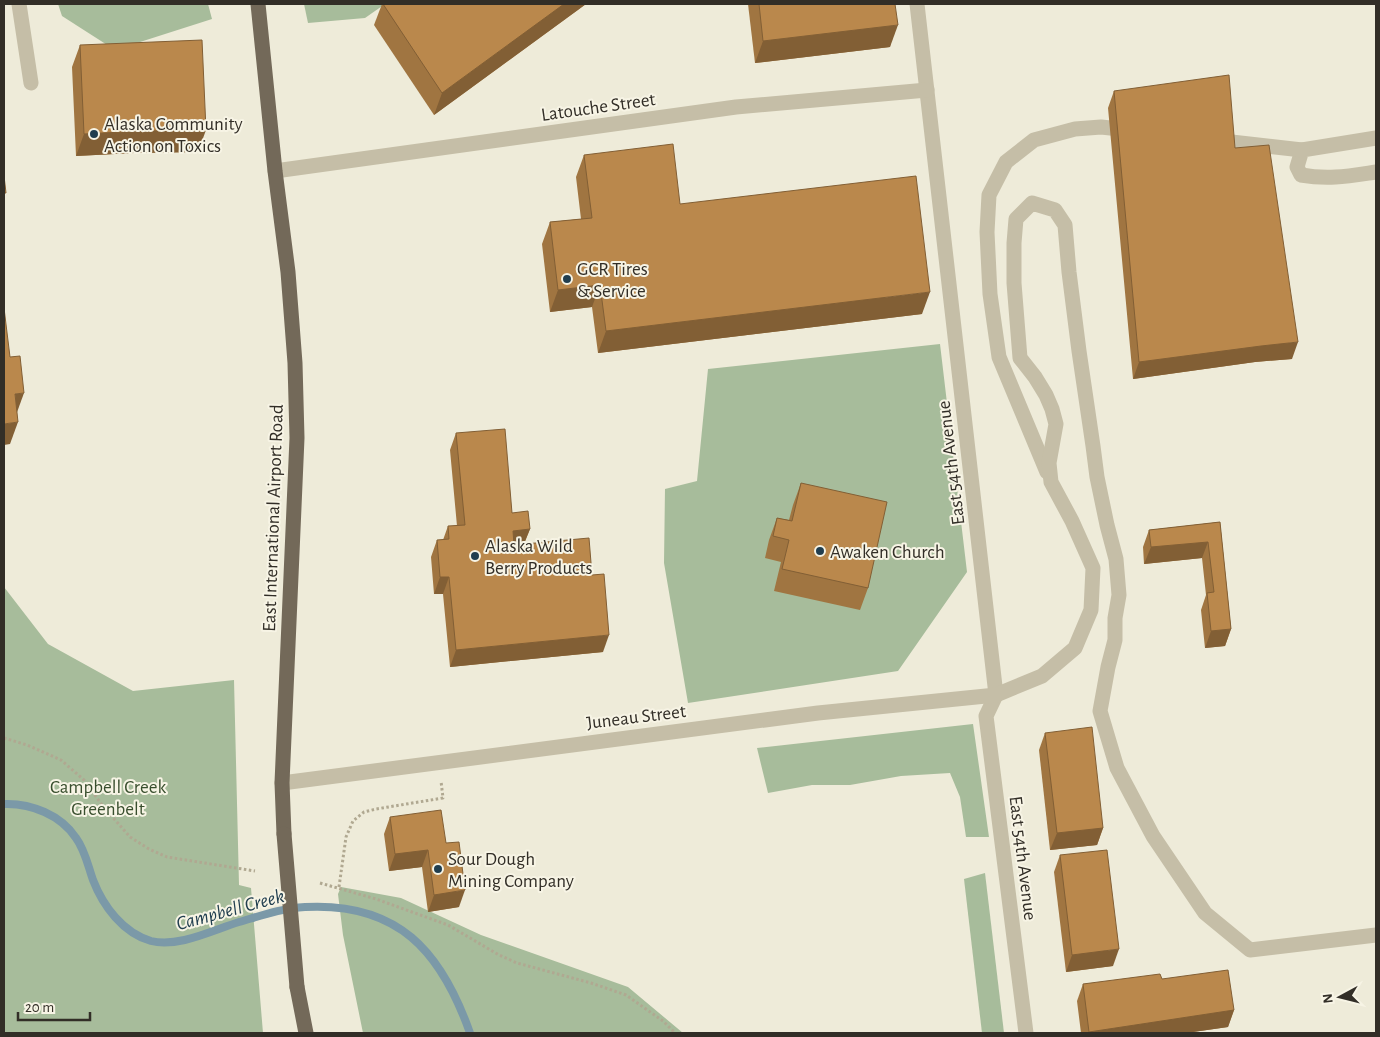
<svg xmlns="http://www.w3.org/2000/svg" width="1380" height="1037" font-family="'Alegreya Sans',sans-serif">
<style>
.green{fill:#a7bc9b}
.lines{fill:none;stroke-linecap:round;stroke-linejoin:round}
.stream{stroke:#7b99a8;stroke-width:8}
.path{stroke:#b0a891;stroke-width:3;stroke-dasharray:2.5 2.5;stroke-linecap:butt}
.minor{stroke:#c5bea7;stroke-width:15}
.major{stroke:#736959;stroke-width:15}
.major-bridge{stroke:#736959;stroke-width:15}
.wall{fill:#a07541}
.shaded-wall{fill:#825f35}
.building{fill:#ba884c;stroke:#825f35}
.poi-dot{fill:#213e4f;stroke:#f7f4e5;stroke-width:2}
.labels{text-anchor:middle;stroke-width:4;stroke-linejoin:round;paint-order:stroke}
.street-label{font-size:19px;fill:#322e27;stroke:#f7f4e5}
.poi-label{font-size:19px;fill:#322e27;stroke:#f7f4e5;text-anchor:start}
.park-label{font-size:19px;fill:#384e2d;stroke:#f7f4e5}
.water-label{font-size:20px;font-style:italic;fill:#213e4f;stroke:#f7f4e5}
</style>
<rect width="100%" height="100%" fill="#eeebd9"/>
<g class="green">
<polygon points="58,4 208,4 212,19 115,50 62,16"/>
<polygon points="304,4 385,4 365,18 308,23"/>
<polygon points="940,344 967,572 898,671 688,703 664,563 665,489 697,481 708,369"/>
<polygon points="4,587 48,644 133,691 234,680 239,885 251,888 263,1033 4,1033"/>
<polygon points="973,724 989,837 966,837 960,797 950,773 901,776 850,785 812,785 768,793 757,748"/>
<polygon points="985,873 1004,1033 982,1033 964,879"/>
<polygon points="341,887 401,898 481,935 628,987 683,1033 363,1033 343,935 338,894"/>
</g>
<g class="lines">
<path class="stream" d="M 4,804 C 31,803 61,815 76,838 C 85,850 88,866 93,880 C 103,906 123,933 151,941 C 178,948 213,930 239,922 C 260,916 283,908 305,907 C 398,902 441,951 470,1033"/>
<g class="path">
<polyline points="4,738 27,745 61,760 84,780 102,805 130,837 149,849 167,857 255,871"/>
<polyline points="320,883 376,899 448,925 499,955 517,963 591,983 626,995 663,1021 675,1033"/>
<polyline points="339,887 346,837 353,821 364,812 376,809 443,798 441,781"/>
</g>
<g class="minor">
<polyline points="19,4 31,83"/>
<polyline points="917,4 996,695 986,716 1026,1033"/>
<path d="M 1376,138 L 1302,150 L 1297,167 L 1301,175 C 1329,180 1349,176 1376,172"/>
<polyline points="1214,140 1302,150"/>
<polyline points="275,171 736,107 927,90"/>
<polyline points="1047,472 999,357 990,294 987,232 989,195 1006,162 1034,140 1075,129 1101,127 1129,130"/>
<polyline points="282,783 818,713 996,695 1042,676 1075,648 1091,610 1093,568 1072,521 1051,482 1049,463 1056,424 1052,409 1046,395 1035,377 1020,358 1014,283 1014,243 1016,219 1032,203 1055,210 1065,225 1069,272 1079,351 1093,446 1097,477 1107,525 1116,559 1119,595 1115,618 1115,640 1108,667 1100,711 1117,768 1153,836 1205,913 1250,950 1376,935"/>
</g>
<g class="major">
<polyline points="258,4 275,171 288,272 295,363 297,438 282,783 284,834"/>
<polyline points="297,987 306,1033"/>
</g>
<polyline class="major-bridge" points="284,834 297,987"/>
</g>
<g class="wall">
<polygon points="382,4 586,4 434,115 374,25"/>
<polygon points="748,4 895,4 890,47 755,63"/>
<polygon points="80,45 198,152 134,153 76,156 72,67"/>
<polygon points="1114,91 1235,148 1292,359 1255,362 1133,379 1108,108"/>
<polygon points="584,155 680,204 922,314 598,353 592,307 550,312 542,244 550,222 581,219 576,177"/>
<polygon points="456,433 512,513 530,529 524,544 592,575 603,652 450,667 443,594 434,594 431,557 437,540 443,540 448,526 457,526 450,450"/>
<polygon points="801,483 868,588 860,610 774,591 781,562 765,558 769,540 777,518 789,520 793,505"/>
<polygon points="1220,522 1231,629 1225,646 1205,648 1201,610 1206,595 1202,558 1144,564 1143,547 1149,530"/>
<polygon points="1045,733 1103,828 1097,845 1050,850 1039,750"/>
<polygon points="390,817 446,843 459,907 428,912 422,867 389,871 384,834"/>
<polygon points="1060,855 1113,966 1066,972 1054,872"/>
<polygon points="1162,979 1234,1010 1228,1027 1186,1033 1081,1033 1077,1001 1083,984"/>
</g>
<g class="shaded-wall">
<polygon points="564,4 586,4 434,115 442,93"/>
<polygon points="898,25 890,47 755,63 763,41"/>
<polygon points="206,130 198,152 134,153 76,156 84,134 142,131"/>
<polygon points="600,285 592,307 550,312 558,290"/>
<polygon points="930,292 922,314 598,353 606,331"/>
<polygon points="1298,342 1292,359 1255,362 1133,379 1139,362 1261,346"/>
<polygon points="24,393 16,415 15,394"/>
<polygon points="18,422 10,444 4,445 4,424"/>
<polygon points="530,529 523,546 506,548 513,531"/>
<polygon points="1208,542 1202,558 1144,564 1151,547"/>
<polygon points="440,577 449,577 443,594 434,594"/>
<polygon points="1231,629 1225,646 1205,648 1211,631"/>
<polygon points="609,635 603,652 450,667 456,650"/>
<polygon points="1103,828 1097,845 1050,850 1057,833"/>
<polygon points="428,850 422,867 389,871 395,854"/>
<polygon points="465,890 459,907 428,912 434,895"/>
<polygon points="1119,949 1113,966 1066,972 1072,955"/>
<polygon points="1234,1010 1228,1027 1186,1033 1089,1033 1089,1032"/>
</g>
<g class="building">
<polygon points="383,4 564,4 442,93"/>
<polygon points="759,4 895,4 898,25 763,41"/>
<polygon points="202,40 206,130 142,131 84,134 80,45"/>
<polygon points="1229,75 1235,148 1269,145 1298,342 1261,346 1139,362 1114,91"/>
<polygon points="673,144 680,204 916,176 930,292 606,331 600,285 558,290 550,222 592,218 584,155"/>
<polygon points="4,176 6,193 4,193"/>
<polygon points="4,308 10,357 20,356 24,393 15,394 18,422 4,424"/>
<polygon points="505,429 512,513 528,511 530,529 513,531 514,545 589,538 592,575 604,574 609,635 456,650 449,577 440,577 437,540 449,539 448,526 465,525 456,433"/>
<polygon points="801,483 887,502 868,588 782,569 789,540 773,536 777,518 792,521"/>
<polygon points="1220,522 1231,629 1211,631 1207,593 1214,592 1208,542 1151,547 1149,530"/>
<polygon points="1092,727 1103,828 1057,833 1045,733"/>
<polygon points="441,810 446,843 459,842 465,890 434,895 428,850 395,854 390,817"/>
<polygon points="1107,850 1119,949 1072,955 1060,855"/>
<polygon points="1228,970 1234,1010 1089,1032 1083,984 1160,974 1162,979"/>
</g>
<g class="poi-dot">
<circle cx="94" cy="134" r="5"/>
<circle cx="567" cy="279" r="5"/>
<circle cx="820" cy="551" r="5"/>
<circle cx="475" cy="556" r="5"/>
<circle cx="438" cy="869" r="5"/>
</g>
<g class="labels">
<g class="street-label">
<text transform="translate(598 106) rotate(-8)" y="7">Latouche Street</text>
<text transform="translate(950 463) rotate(-97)" y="7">East 54th Avenue</text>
<text transform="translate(272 518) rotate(-88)" y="7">East International Airport Road</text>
<text transform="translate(636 716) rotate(-7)" y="7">Juneau Street</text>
<text transform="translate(1024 858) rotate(83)" y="7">East 54th Avenue</text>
</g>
<g class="poi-label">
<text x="104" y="130">Alaska Community<tspan x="104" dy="22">Action on Toxics</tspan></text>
<text x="577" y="275">GCR Tires<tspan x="577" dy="22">&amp; Service</tspan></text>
<text x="485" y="552">Alaska Wild<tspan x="485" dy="22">Berry Products</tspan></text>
<text x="830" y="558">Awaken Church</text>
<text x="448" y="865">Sour Dough<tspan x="448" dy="22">Mining Company</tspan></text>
</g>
<g class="park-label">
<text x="108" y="793">Campbell Creek<tspan x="108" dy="22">Greenbelt</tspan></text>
</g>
<g class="water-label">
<text transform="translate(230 909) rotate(-15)" y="7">Campbell Creek</text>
</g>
</g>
<rect width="1380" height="1037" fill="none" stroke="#322e27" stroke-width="10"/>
<g transform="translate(1340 997) rotate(263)" stroke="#f7f4e5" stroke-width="4" paint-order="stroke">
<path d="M0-4L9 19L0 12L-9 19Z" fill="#322e27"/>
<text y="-8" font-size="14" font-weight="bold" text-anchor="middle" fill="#322e27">N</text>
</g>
<path d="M18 1012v8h72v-8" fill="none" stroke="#322e27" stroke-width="2.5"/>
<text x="25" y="1012" font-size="15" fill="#322e27" stroke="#f7f4e5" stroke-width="4" paint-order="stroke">20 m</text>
</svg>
